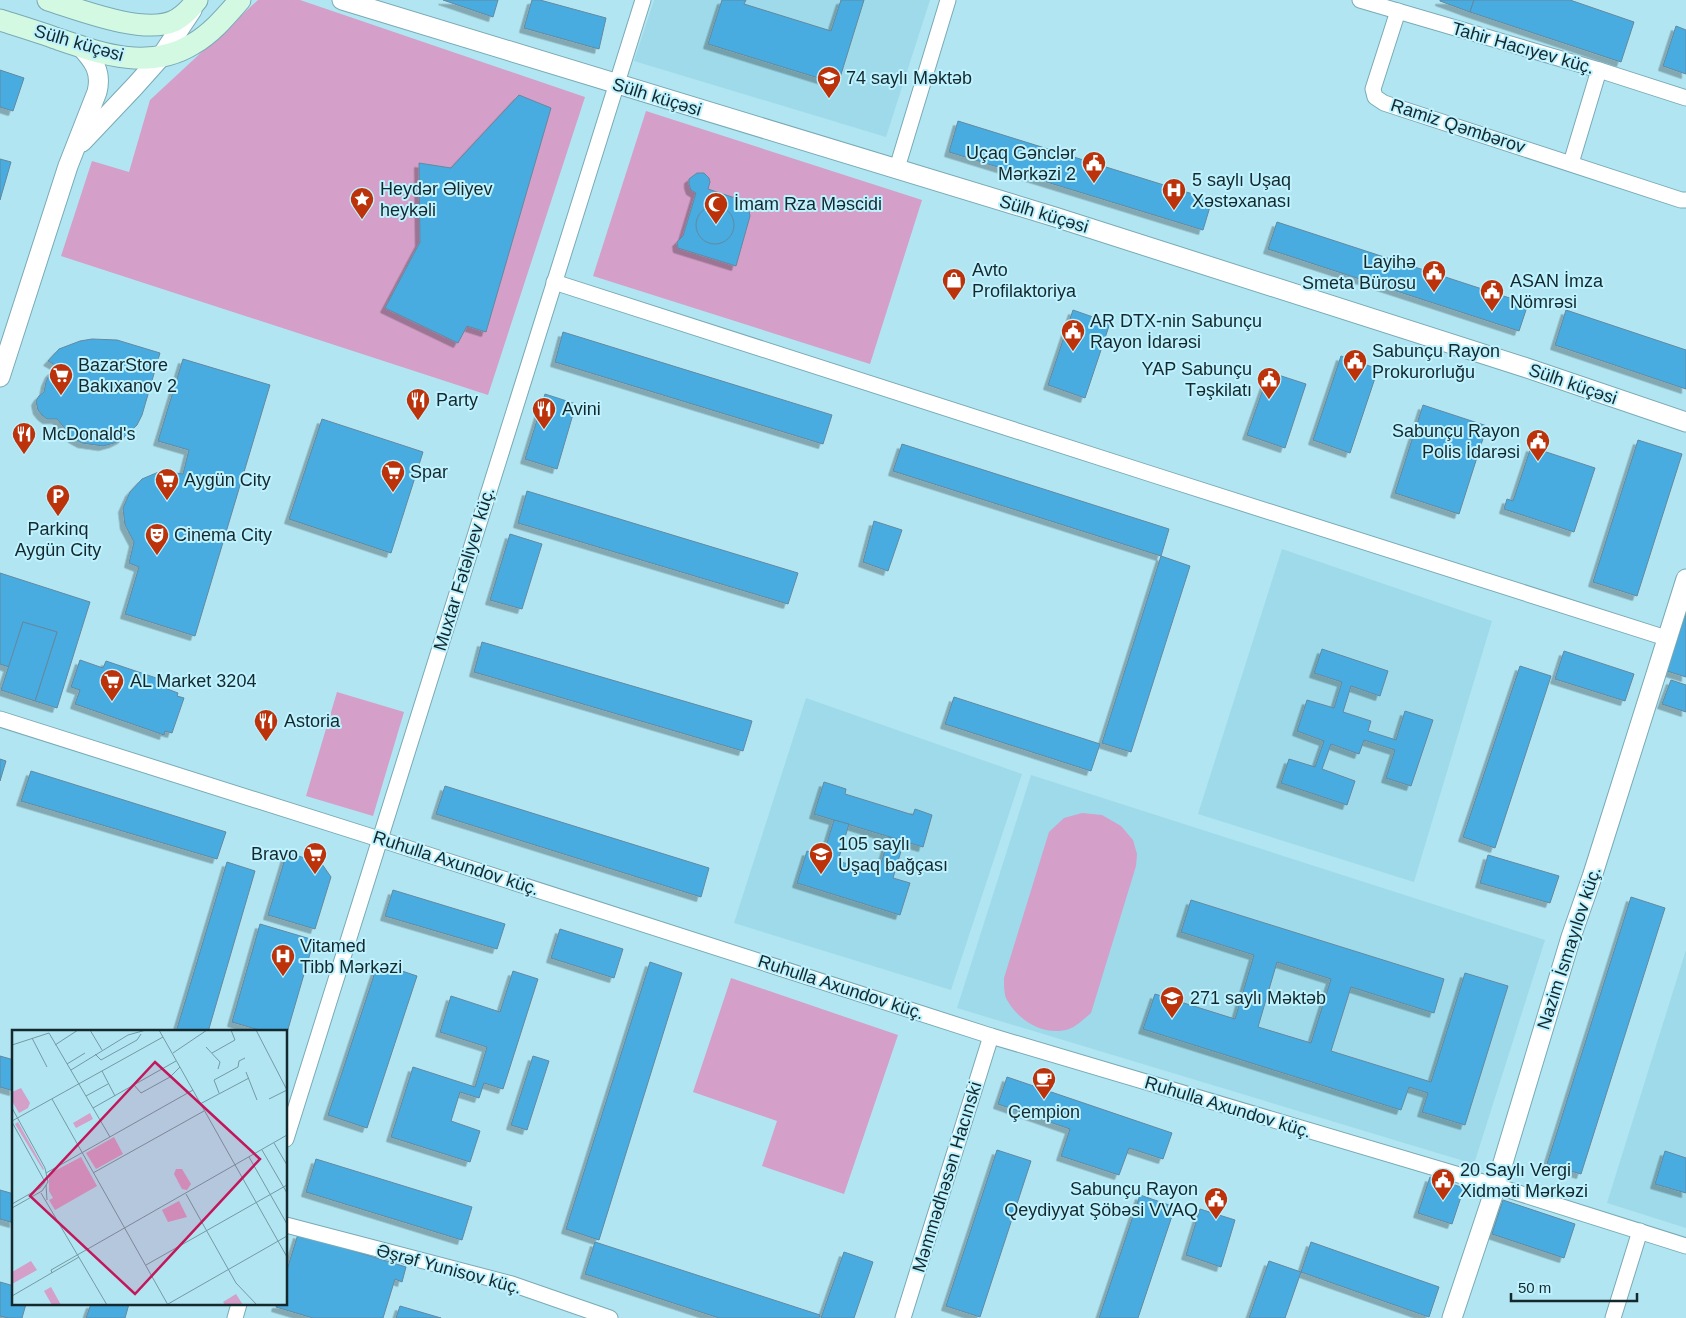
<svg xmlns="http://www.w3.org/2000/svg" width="1686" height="1318" font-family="Helvetica,sans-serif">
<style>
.built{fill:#9edae9}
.green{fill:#d49fc8}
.building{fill:#49ace0;stroke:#6389a0;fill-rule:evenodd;filter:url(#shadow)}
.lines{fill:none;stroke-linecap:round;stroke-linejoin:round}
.minor-casing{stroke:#79aab6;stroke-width:17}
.tertiary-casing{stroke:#79aab6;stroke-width:21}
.secondary-casing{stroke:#79aab6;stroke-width:23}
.minor{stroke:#fff;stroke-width:15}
.tertiary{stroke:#fff;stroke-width:19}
.secondary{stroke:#d4f9e2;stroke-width:21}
.labels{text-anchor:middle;stroke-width:4;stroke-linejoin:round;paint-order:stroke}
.street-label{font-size:18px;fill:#14292d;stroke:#bff2ff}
.poi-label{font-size:18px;fill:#14292d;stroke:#bff2ff;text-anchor:start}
.inset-road{fill:none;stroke:#739aa3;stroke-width:1}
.view{fill:#c2185b;fill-opacity:0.15;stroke:#c2185b;stroke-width:2.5}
.inset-edge{fill:none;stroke:#14292d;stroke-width:2.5}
</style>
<defs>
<filter id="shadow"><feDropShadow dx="-4.5" dy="4.5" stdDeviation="0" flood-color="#0004"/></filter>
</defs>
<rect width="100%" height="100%" fill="#b2e5f2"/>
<g class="built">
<polygon points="654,0 930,0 886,137 634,61"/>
<polygon points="1282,549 1492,621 1414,882 1198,814"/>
<polygon points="806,698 1022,774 951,990 734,923"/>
<polygon points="1031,775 1545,940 1474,1164 957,1008"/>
<polygon points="1686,950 1686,1228 1607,1203"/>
</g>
<g class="green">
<polygon points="258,0 300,0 585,97 488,395 61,256 92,161 129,172 150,100"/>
<polygon points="646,111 922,200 870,364 593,276"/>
<polygon points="337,692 404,712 373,816 306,796"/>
<path d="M 1082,813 L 1102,815 L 1121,826 L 1133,840 L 1137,854 L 1136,866 L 1091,1013 C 1084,1019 1077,1026 1069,1029 C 1044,1037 1017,1020 1006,998 C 1004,993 1004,984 1004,978 L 1049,832 L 1064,818 Z"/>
<polygon points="731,978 898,1035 844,1194 762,1166 777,1121 693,1092"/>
</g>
<g class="building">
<polygon points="443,0 498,0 493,17"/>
<polygon points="532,0 540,0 606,18 599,49 524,28"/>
<polygon points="722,0 746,0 744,4 831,31 841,0 864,0 838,84 708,44"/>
<polygon points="1440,0 1474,0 1470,12 1440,1"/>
<polygon points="1474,0 1570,0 1634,22 1621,62 1470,12"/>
<polygon points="1676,26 1686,30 1686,74 1663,66"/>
<polygon points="0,70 24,78 13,111 0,107"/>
<polygon points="519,95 551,108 486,332 467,326 458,343 385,308 420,242 419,163 451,168"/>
<polygon points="958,121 1212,200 1203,230 949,152"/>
<polygon points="0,159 11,162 0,200"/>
<polygon points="697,173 704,173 709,178 710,182 708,189 741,200 749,211 750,216 736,266 678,248 677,242 683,236 696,193 691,190 689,184 689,179"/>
<circle cx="715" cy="225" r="19"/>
<polygon points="1277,222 1528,304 1519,331 1268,249"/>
<polygon points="1073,310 1110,323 1085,398 1048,385"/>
<polygon points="1566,310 1686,350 1686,389 1555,345"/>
<polygon points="563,332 832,415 823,444 555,362"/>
<polygon points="92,339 117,340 160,353 142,415 137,425 122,439 114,443 103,446 82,443 73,438 57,419 47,419 42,415 38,410 36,401 39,396 44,392 46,382 50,373 57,366 48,361 59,349 80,341"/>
<polygon points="1341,356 1378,369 1350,453 1313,440"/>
<polygon points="183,359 270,385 195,636 125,614 139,567 129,563 134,542 125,525 123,508 130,492 142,479 161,471 183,474 189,450 158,441"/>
<polygon points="1269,372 1306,384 1285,448 1247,435"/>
<polygon points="545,394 576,404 557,469 525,459"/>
<polygon points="1423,405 1487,426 1459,514 1395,493"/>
<polygon points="322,419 423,452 391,553 289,519"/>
<polygon points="1638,440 1682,454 1637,596 1593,582"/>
<polygon points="902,444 1169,529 1161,556 893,471"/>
<polygon points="1531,447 1595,468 1574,532 1504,509 1507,499 1513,501"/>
<polygon points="527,491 798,573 788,604 518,523"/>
<polygon points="874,521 902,530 888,571 863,562"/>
<polygon points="510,534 542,544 522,609 490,600"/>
<polygon points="1161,556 1190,566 1131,752 1102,743"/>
<polygon points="0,573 90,602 57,708 35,701 57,632 23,622 9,667 0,664"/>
<polygon points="1686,613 1686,677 1667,671"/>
<polygon points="23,622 57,632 35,701 1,690"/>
<polygon points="482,642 752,721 743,751 474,672"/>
<polygon points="1322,649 1388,671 1380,696 1351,686 1343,712 1371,721 1368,731 1396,740 1405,711 1433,720 1411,786 1386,778 1395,750 1364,740 1359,754 1331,744 1322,769 1355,781 1347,805 1281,783 1289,759 1315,767 1324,741 1297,731 1307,700 1334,708 1342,682 1314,673"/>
<polygon points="1564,651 1634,674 1625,701 1555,679"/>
<polygon points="80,660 103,668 106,661 165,681 162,687 178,693 177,696 184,698 172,733 165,731 164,735 75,704 80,690 71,687"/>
<polygon points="1520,666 1551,676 1495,848 1463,837"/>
<polygon points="1671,680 1686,685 1686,712 1662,704"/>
<polygon points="954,697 1100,744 1091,771 945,724"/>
<polygon points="0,759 6,761 0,781"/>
<polygon points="31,771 226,832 217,859 21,801"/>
<polygon points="824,782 846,789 845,794 913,815 915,809 932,815 923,847 814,814"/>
<polygon points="445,786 709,868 701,897 436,814"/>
<polygon points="834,820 849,824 838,861 878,873 889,837 904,841 893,878 910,883 900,915 797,883 807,851 823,856"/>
<polygon points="287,852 322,864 331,877 315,929 268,915"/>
<polygon points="1488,855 1559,876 1550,903 1480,883"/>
<polygon points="227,862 255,871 208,1032 176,1032"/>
<polygon points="393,890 505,924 497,949 385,916"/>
<polygon points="1631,897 1665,908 1581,1174 1547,1164"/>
<path d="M 1191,900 L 1444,979 L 1434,1013 L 1351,987 L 1331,1051 L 1431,1082 L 1465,973 L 1508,986 L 1465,1125 L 1422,1112 L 1428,1093 L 1409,1087 L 1401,1110 L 1143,1029 L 1155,994 L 1235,1019 L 1254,955 L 1181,932 ZM 1277,962 L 1331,979 L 1311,1043 L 1258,1027 Z"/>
<polygon points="260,924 314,940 286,1036 286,1032 266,1032 232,1022"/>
<polygon points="560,929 623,949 614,978 551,958"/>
<polygon points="650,962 682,973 599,1240 566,1229"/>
<polygon points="378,963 417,976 367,1128 328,1115"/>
<polygon points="513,971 538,979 503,1089 484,1083 479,1098 460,1092 451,1121 480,1131 470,1162 391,1137 413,1067 475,1087 487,1047 440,1032 451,996 500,1012"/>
<polygon points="0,1056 14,1060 14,1091 0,1087"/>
<polygon points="533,1056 549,1061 527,1130 511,1125"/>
<polygon points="1007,1077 1172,1133 1163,1159 1129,1148 1119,1175 1061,1156 1070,1129 998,1104"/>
<polygon points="997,1150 1031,1161 980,1317 946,1306"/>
<polygon points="1665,1151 1686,1158 1686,1193 1655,1184"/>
<polygon points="316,1159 472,1207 462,1240 306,1192"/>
<polygon points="1430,1177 1464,1188 1452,1224 1418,1213"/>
<polygon points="0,1190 14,1194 14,1223 0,1219"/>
<polygon points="1140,1195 1175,1207 1138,1318 1099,1318"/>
<polygon points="1503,1200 1575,1224 1564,1258 1492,1234"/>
<polygon points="1200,1209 1235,1220 1221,1267 1186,1255"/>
<polygon points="298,1234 406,1267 402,1282 395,1279 383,1318 313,1318 276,1307 277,1304 286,1304 286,1273"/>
<polygon points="595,1242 820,1315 819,1318 719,1318 585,1274"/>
<polygon points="1311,1242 1439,1287 1429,1317 1301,1272"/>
<polygon points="844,1252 873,1262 854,1318 821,1318"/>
<polygon points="1269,1261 1301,1272 1285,1318 1249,1318"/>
<polygon points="0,1282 14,1286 14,1304 26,1304 22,1318 8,1318 0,1316"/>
<polygon points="91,1304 129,1304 125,1318 86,1318"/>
<polygon points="400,1306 441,1318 396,1318"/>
</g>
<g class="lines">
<g class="minor-casing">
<g id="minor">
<polyline points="1360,0 1599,70 1686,98"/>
<polyline points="1398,11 1373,89 1375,97 1384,103 1681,200 1686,200"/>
<polyline points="1571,163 1599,70"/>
<polyline points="897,168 948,0"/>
<polyline points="554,282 1154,475 1666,638"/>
<polyline points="0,719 379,839 991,1036 1496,1186 1686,1246"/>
<polyline points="286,1139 643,0"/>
<polyline points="286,1225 512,1284 610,1318"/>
<polyline points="235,1318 239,1304"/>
<polyline points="903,1318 991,1036"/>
<polyline points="1613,1318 1640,1231"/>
</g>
</g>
<g class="tertiary-casing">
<g id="tertiary">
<polyline points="342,0 1055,217 1527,368 1686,422"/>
<polyline points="82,142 135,86 160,58 192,10"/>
<path d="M 0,377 L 68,166 L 97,92 C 102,72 94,61 80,46"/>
<polyline points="1452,1318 1496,1186 1571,937 1592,877 1686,579"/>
</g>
</g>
<g class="secondary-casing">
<g id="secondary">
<path d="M 48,0 C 80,10 144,35 174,21 C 184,16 191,8 197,0"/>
<path d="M 0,20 C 19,26 39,32 58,39 C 102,54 149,71 193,44 C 212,33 226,16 240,0"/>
</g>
</g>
<use href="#minor" class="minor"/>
<use href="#tertiary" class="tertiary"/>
<use href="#secondary" class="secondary"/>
</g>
<defs>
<g id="school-pin" transform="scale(1.25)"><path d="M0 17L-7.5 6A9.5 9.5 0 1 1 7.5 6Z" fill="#bc330b" stroke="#bff2ff"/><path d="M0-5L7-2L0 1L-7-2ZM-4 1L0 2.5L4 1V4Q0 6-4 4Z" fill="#fff"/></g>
<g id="civic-pin" transform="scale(1.25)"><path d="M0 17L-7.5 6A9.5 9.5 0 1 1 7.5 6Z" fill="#bc330b" stroke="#bff2ff"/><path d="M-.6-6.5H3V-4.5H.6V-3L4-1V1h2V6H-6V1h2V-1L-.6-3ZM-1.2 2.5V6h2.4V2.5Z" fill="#fff"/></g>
<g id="hospital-pin" transform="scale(1.25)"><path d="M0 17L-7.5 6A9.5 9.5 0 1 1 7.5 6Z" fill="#bc330b" stroke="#bff2ff"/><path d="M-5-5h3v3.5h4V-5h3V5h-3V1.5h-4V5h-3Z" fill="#fff"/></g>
<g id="sight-pin" transform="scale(1.25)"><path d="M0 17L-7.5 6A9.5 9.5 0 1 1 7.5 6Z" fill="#bc330b" stroke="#bff2ff"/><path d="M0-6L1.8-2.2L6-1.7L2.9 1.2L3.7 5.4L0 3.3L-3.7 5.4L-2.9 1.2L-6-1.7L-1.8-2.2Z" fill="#fff"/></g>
<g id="mosque-pin" transform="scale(1.25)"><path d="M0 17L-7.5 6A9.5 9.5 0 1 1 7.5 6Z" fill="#bc330b" stroke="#bff2ff"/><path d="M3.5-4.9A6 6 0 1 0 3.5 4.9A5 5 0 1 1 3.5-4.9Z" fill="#fff"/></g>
<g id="shop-pin" transform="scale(1.25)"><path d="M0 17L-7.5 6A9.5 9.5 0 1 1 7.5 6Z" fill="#bc330b" stroke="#bff2ff"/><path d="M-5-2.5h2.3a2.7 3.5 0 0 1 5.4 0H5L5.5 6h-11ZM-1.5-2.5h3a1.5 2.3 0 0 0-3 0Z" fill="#fff"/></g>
<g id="supermarket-pin" transform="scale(1.25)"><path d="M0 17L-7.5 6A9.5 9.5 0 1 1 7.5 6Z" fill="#bc330b" stroke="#bff2ff"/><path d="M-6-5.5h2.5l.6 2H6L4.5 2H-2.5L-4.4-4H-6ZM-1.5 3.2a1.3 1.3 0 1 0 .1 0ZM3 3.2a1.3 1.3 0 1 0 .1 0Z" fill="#fff"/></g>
<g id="restaurant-pin" transform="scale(1.25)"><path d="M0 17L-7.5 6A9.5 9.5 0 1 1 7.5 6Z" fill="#bc330b" stroke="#bff2ff"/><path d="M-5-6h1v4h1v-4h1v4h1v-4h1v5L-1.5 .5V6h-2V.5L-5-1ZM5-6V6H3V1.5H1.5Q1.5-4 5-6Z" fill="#fff"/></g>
<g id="parking-pin" transform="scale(1.25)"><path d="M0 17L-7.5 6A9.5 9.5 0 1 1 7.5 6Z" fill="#bc330b" stroke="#bff2ff"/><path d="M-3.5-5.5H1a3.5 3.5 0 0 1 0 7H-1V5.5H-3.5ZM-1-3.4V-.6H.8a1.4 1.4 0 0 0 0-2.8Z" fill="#fff"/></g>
<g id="theatre-pin" transform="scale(1.25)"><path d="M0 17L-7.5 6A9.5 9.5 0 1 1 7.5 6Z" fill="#bc330b" stroke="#bff2ff"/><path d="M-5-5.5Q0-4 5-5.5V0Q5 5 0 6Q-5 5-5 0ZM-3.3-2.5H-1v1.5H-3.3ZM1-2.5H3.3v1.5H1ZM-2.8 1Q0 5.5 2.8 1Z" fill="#fff"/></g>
<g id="cafe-pin" transform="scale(1.25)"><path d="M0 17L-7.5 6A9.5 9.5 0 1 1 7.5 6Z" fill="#bc330b" stroke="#bff2ff"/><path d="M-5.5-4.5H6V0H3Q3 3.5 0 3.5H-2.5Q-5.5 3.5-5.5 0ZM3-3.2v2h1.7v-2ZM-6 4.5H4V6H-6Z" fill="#fff"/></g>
</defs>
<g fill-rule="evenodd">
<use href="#school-pin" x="829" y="78"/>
<use href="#civic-pin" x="1094" y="163"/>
<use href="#hospital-pin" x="1174" y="190"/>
<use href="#sight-pin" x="362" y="199"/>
<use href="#mosque-pin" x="716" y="204"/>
<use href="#civic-pin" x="1434" y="272"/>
<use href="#shop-pin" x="954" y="280"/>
<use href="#civic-pin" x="1492" y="291"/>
<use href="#civic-pin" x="1073" y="331"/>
<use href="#civic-pin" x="1355" y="361"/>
<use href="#supermarket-pin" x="61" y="375"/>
<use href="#civic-pin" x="1269" y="379"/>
<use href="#restaurant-pin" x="418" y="400"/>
<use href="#restaurant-pin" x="544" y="409"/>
<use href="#restaurant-pin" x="24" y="434"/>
<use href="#civic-pin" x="1538" y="441"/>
<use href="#supermarket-pin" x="393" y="472"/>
<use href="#supermarket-pin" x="167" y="480"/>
<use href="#parking-pin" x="58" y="496"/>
<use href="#theatre-pin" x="157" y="535"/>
<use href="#supermarket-pin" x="112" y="681"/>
<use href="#restaurant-pin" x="266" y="721"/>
<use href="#supermarket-pin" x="315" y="854"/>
<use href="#school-pin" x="821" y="854"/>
<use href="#hospital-pin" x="283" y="956"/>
<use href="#school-pin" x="1172" y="998"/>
<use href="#cafe-pin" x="1044" y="1079"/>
<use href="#civic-pin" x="1443" y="1180"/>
<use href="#civic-pin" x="1216" y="1199"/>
</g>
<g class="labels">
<g class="street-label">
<text transform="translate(79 43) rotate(16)" y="6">Sülh küçəsi</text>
<text transform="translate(1523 48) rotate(16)" y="6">Tahir Hacıyev küç.</text>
<text transform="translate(657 97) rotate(17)" y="6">Sülh küçəsi</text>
<text transform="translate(1458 126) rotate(18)" y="6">Ramiz Qəmbərov</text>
<text transform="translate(1044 214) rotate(17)" y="6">Sülh küçəsi</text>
<text transform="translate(1573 384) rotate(19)" y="6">Sülh küçəsi</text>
<text transform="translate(464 569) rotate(-73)" y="6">Muxtar Fətəliyev küç.</text>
<text transform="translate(456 863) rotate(18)" y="6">Ruhulla Axundov küç.</text>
<text transform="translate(1569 948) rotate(-72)" y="6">Nazim İsmayılov küç.</text>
<text transform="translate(841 987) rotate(18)" y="6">Ruhulla Axundov küç.</text>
<text transform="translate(1228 1107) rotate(17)" y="6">Ruhulla Axundov küç.</text>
<text transform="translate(947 1177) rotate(-73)" y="6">Məmmədhəsən Hacınski</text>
<text transform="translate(449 1269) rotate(15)" y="6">Əşrəf Yunisov küç.</text>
</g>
<g class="poi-label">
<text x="846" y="84">74 saylı Məktəb</text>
<text x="1076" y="159" text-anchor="end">Uçaq Gənclər<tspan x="1076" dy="21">Mərkəzi 2</tspan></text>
<text x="1192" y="186">5 saylı Uşaq<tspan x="1192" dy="21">Xəstəxanası</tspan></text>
<text x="380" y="195">Heydər Əliyev<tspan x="380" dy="21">heykəli</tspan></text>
<text x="734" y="210">İmam Rza Məscidi</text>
<text x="1416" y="268" text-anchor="end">Layihə<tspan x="1416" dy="21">Smeta Bürosu</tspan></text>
<text x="972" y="276">Avto<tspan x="972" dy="21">Profilaktoriya</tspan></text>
<text x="1510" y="287">ASAN İmza<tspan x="1510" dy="21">Nömrəsi</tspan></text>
<text x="1090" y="327">AR DTX-nin Sabunçu<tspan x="1090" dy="21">Rayon İdarəsi</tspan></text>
<text x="1372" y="357">Sabunçu Rayon<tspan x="1372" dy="21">Prokurorluğu</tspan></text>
<text x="78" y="371">BazarStore<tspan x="78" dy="21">Bakıxanov 2</tspan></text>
<text x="1252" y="375" text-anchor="end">YAP Sabunçu<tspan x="1252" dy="21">Təşkilatı</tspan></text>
<text x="436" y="406">Party</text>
<text x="562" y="415">Avini</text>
<text x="1520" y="437" text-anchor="end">Sabunçu Rayon<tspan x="1520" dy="21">Polis İdarəsi</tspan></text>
<text x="42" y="440">McDonald's</text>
<text x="410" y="478">Spar</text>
<text x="184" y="486">Aygün City</text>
<text x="58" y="535" text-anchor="middle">Parkinq<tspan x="58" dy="21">Aygün City</tspan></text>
<text x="174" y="541">Cinema City</text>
<text x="130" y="687">AL Market 3204</text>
<text x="284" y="727">Astoria</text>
<text x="838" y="850">105 saylı<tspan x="838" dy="21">Uşaq bağçası</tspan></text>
<text x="298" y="860" text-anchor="end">Bravo</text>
<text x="300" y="952">Vitamed<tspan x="300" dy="21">Tibb Mərkəzi</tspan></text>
<text x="1190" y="1004">271 saylı Məktəb</text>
<text x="1044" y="1118" text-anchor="middle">Çempion</text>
<text x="1460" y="1176">20 Saylı Vergi<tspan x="1460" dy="21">Xidməti Mərkəzi</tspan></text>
<text x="1198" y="1195" text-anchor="end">Sabunçu Rayon<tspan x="1198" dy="21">Qeydiyyat Şöbəsi VVAQ</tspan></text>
</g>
</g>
<g transform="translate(12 1030)">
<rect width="275" height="275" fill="#b2e5f2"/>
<path d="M 9,58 L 18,73 L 16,78 L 7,83 L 0,71 L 0,62 ZM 78,83 L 81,89 L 64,98 L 61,93 ZM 6,92 L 32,139 L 31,140 L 3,94 ZM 102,107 L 111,124 L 84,139 L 74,123 ZM 69,127 L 85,156 L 43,180 L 37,170 L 41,168 L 37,161 L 37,144 ZM 164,139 L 170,139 L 179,154 L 175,160 L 170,159 L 162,144 ZM 167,171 L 175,187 L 156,192 L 150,180 ZM 19,231 L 25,240 L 0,254 L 0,242 ZM 39,257 L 49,275 L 40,275 L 32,261 ZM 224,264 L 231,275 L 213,275 L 211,272 Z" fill="#d49fc8"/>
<path class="inset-road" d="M 78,0 L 90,20M 147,0 L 275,227M 244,0 L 275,60M 37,3 L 98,107M 20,8 L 35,37M 0,15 L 37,3M 43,15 L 66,0M 194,17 L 208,32 L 206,39M 161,23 L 195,0M 200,23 L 223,10 L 219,0M 83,24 L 89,30 L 125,10 L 129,4M 55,34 L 73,23M 59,40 L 116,5 L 134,0M 90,41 L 103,66M 234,42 L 245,70M 122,55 L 129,63 L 158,47 L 168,37M 207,63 L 202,50 L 226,37 L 227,31 L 233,28M 74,66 L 96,54M 40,69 L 156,275M 257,69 L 275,60M 188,74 L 237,48M 0,78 L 33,138 L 36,152 L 30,161 L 0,178M 81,78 L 164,31M 0,91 L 151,7M 0,92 L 33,152 L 28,158 L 0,174M 262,113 L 275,135M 250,120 L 275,163M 237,127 L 275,194M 34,143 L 181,60M 81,143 L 192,81M 34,155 L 35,170M 29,163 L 95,275M 174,164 L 224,253 L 245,275M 134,235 L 275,155M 40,243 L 39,240 L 275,105M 0,266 L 67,227M 156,274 L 275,206"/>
<path class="view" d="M 143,32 L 248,129 L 123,264 L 18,166 Z"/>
<rect width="275" height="275" class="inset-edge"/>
</g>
<path d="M1511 1293v8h126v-8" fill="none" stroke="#14292d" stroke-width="2.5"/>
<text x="1518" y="1293" font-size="15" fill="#14292d" stroke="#bff2ff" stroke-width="4" paint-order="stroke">50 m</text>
</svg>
